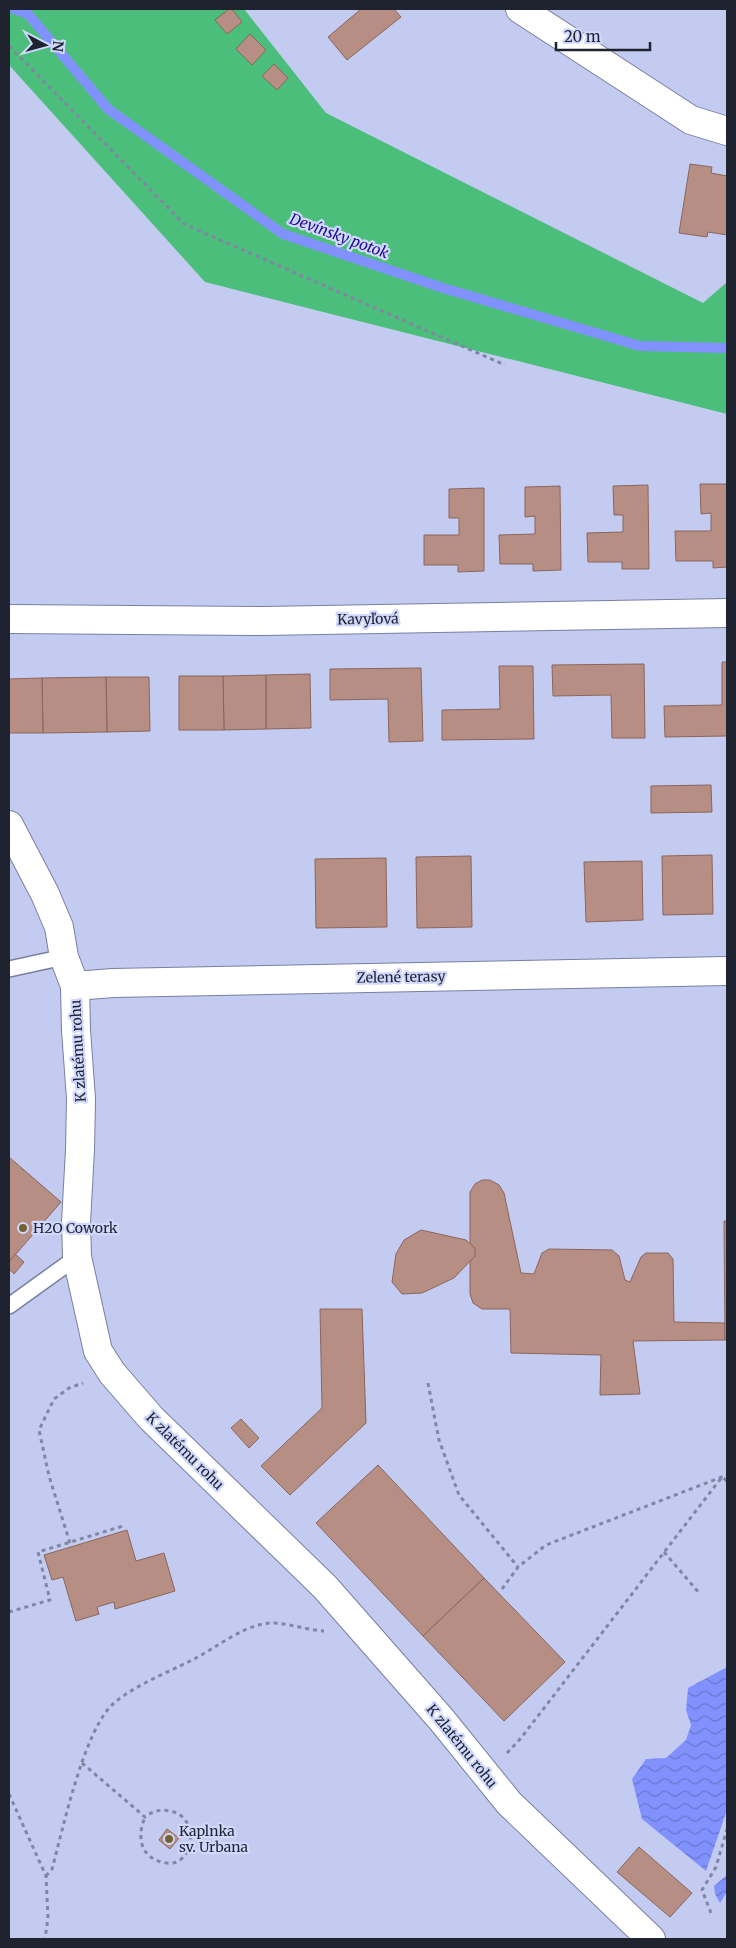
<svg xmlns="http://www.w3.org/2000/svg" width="736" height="1948" font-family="Merriweather,serif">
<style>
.green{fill:#4bbe7b}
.water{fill:url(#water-waves)}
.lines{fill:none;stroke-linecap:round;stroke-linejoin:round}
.stream{stroke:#8192ff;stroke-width:10}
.building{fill:#b68e84;stroke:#8b655c}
.lane-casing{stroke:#7880a1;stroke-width:18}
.street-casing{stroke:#7880a1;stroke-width:30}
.path{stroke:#8187a2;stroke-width:3;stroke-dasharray:4 4;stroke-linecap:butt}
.lane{stroke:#fff;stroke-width:15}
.street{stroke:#fff;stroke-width:28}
.poi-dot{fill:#716431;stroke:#d0d9fd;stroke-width:2}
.labels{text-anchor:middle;stroke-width:4.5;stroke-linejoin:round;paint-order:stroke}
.street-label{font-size:14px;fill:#1f222f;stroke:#d0d9fd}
.poi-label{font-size:14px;fill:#1f222f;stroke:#d0d9fd;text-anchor:start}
.water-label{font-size:15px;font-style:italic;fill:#220a8f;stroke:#d0d9fd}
</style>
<defs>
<pattern id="water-waves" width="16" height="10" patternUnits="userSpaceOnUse" patternTransform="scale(1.25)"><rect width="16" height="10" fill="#8192ff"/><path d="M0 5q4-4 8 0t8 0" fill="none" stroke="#6977cf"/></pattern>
</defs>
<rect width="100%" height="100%" fill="#c3ccf0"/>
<polygon class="green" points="9,9 244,9 326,113 703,303 727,282 727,414 205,282 9,65"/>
<g class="water">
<polygon points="727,1667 727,1810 706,1871 642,1819 632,1779 646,1759 666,1758 686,1740 691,1725 686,1710 688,1688"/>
<polygon points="727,1875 727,1892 720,1903 715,1894 714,1886"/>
</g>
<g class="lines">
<polyline class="stream" points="14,9 28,14 108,109 283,234 443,288 640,346 727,348"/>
</g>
<g class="building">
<polygon points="229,9 232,9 242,22 227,34 215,20"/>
<polygon points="361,9 394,9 401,17 347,60 328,37"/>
<polygon points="250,34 266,50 252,65 236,49"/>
<polygon points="274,64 288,78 277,90 262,76"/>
<polygon points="690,164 712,167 711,173 727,176 727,235 708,232 707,237 679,233"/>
<polygon points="700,484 727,484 727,567 713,568 713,561 676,561 675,531 711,531 711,513 701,514"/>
<polygon points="648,485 649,569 622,569 622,562 588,562 587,533 623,532 623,515 614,515 613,486"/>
<polygon points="560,486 561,570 533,571 533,564 500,564 499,535 535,534 535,516 525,517 525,487"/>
<polygon points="484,488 484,571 458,572 458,565 424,565 424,535 459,535 459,518 449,518 449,489"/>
<polygon points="722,662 727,662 727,736 665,737 664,706 722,705"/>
<polygon points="644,664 645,738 612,738 611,695 553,696 552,665"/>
<polygon points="499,666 533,666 534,739 442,740 442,710 500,709"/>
<polygon points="421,668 423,741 389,742 388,699 330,700 330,669"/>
<polygon points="310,674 311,728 266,729 266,675"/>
<polygon points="266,675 266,729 224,730 223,676"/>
<polygon points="179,676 223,676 224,730 179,730"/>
<polygon points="106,677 149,677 150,731 107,732"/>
<polygon points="106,677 107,732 43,733 42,678"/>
<polygon points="42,678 43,733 9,733 9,679"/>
<polygon points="709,785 711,785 712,812 651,813 651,786"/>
<polygon points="712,855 713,914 663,915 662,856"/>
<polygon points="471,856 472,927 417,928 416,857"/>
<polygon points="386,858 387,927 316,928 315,859"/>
<polygon points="642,861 643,920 586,922 584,862"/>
<polygon points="9,1157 61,1202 9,1262"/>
<polygon points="482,1180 490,1180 499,1185 504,1193 521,1273 534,1274 542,1253 549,1249 612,1250 619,1256 625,1280 630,1282 641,1257 646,1253 668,1253 673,1259 674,1322 725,1323 725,1340 633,1341 640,1394 600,1395 601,1355 511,1353 510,1309 482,1309 473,1303 470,1294 470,1192 475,1184"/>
<polygon points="724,1221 727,1221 727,1340 725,1340"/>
<polygon points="421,1230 466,1240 475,1248 475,1256 454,1278 422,1293 402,1294 392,1282 396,1254 404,1240"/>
<polygon points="15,1254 24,1262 14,1274 9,1269 9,1262"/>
<polygon points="320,1309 362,1309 366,1423 290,1495 261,1466 322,1408"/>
<polygon points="241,1419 259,1438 249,1448 231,1428"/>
<polygon points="378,1465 484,1578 423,1636 316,1523"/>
<polygon points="127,1530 136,1561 164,1553 175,1591 115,1609 114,1602 97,1607 99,1614 76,1621 63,1577 52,1580 44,1555"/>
<polygon points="484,1578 565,1662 504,1721 423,1636"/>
<polygon points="167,1829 179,1838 170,1849 159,1840"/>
<polygon points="639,1847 692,1893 670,1917 617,1872"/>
</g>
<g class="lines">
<g class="lane-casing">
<g id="lane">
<polyline points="9,969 64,957"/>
<polyline points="9,1306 77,1257"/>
</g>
</g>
<g class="street-casing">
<g id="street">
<polyline points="520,9 691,120 727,131"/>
<polyline points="9,619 263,621 727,613"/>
<polyline points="9,825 45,894 59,927 64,957 75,986 76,1030 81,1099 80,1150 76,1222 77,1257 98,1351 112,1373 151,1418 325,1587 441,1719 509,1803 651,1939"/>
<polyline points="75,986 113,983 727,971"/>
</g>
</g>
<g class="path">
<polyline points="9,46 184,224 505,365"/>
<polyline points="428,1383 439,1440 459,1495 518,1567"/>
<polyline points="70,1543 49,1476 39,1430 54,1399 69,1388 83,1383"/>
<polyline points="664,1552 700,1594"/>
<polyline points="502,1589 518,1567 546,1545 727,1475"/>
<polyline points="9,1612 50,1600 38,1552 123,1526"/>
<polyline points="507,1753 521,1738 722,1477 727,1481"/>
<path d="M 82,1763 L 145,1817 C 153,1811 160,1809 170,1811 C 201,1816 194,1867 167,1863 C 141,1860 136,1838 145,1817"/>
<polyline points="9,1794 46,1876 48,1918 45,1939"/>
<path d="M 46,1876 L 52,1869 C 63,1829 84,1729 114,1703 C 137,1684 167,1673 194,1659 C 216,1648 246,1623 272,1623 C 289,1623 306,1630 324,1631"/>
<polyline points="711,1913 702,1890 716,1867 727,1829"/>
</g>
<use href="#lane" class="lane"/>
<use href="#street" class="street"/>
</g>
<g class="poi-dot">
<circle cx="23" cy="1228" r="5"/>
<circle cx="169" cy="1839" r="5"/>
</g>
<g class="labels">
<g class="street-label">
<text transform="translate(368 619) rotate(-1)" y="5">Kavyľová</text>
<text transform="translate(401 977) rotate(-1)" y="5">Zelené terasy</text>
<text transform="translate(78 1051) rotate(-93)" y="5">K zlatému rohu</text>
<text transform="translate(185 1451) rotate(45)" y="5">K zlatému rohu</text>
<text transform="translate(462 1746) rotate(51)" y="5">K zlatému rohu</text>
</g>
<g class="poi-label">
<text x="33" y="1233">H2O Cowork</text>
<text x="179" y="1836">Kaplnka<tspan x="179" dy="16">sv. Urbana</tspan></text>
</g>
<g class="water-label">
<text transform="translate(339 236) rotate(20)" y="5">Devínsky potok</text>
</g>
</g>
<rect width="736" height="1948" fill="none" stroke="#1f222f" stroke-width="20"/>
<g transform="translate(45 45) rotate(96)" stroke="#d0d9fd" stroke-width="4" paint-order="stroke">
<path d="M0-4L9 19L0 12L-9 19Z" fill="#1f222f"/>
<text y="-8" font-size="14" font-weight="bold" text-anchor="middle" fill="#1f222f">N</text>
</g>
<path d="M556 42v8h94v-8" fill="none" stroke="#1f222f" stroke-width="2.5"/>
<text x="564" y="42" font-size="15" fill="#1f222f" stroke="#d0d9fd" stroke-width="4" paint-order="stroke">20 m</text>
</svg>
